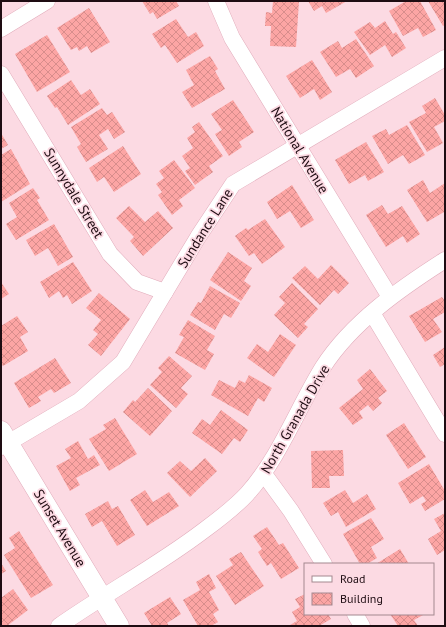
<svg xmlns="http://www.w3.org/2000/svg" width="446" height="627" font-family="'PT Sans',sans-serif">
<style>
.building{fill:url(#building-cross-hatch)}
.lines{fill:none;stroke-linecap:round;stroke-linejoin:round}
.minor-casing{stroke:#e1acbb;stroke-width:17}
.major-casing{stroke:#e1acbb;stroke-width:21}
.minor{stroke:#fff;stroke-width:16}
.major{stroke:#fff;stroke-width:20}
.labels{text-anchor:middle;stroke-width:3.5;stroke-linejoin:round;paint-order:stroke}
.street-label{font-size:14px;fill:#1e0c12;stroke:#fcdae3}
</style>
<defs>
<pattern id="building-cross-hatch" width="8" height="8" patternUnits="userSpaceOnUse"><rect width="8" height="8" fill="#fca5a4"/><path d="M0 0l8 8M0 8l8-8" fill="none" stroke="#d88d8c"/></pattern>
</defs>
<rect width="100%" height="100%" fill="#fcdae3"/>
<g class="building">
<polygon points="142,1 176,1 179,6 157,19 153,12 150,14"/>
<polygon points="273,1 299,1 296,47 270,46 271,26 265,26 266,12 272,13"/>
<polygon points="308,1 347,1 326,13 322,6 314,11"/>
<polygon points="406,1 420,1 436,30 423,37 418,28 403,36 389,11"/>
<polygon points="428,1 445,1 445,25 443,26"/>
<polygon points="89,8 110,42 91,53 87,46 79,51 77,47 71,50 57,28"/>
<polygon points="176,19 188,37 196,32 204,46 177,63 165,45 161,48 152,34"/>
<polygon points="385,21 393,34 396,32 406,48 392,57 385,45 370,55 354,32 370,22 375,28"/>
<polygon points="47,35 70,72 37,92 15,54"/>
<polygon points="356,39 374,66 356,78 350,69 336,77 320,52 338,41 342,48"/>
<polygon points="210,56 218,69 215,71 225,89 192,108 182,92 194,85 186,70"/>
<polygon points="312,60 332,92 320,100 314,89 300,98 286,76"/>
<polygon points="71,80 81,95 90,89 100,104 68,125 57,107 55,108 47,96"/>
<polygon points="435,98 445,115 445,121 434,127 443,143 427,152 409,122 426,113 422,106"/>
<polygon points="233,100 254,132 239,142 242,147 229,156 215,134 222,130 211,114"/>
<polygon points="102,108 107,115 112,112 125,132 114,139 108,129 99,135 108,149 86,162 77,147 81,144 71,127"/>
<polygon points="199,122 223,156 209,166 213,172 195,185 185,171 190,168 182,156 193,148 187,138 195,132 192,127"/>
<polygon points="407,125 425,155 409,164 403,155 388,164 372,136 386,129 389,135"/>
<polygon points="1,133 8,145 1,149"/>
<polygon points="366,142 384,172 368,181 365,175 349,184 335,160"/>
<polygon points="123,146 141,174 114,192 104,177 97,182 89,168"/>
<polygon points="11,149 30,184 1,202 1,155"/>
<polygon points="174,160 195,188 179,200 183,206 172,215 158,195 162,192 156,184 164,178 159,171"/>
<polygon points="423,180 430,193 445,183 445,214 444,212 427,222 407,190"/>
<polygon points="292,185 314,220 301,228 290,211 277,219 267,202"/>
<polygon points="33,188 40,198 37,200 49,220 16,240 6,224 17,217 9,203"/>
<polygon points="382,205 388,214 402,206 420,234 407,243 403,236 386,247 366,215"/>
<polygon points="129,206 145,222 158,211 173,228 143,256 130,241 134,237 116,218"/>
<polygon points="265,219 285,247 262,264 254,253 249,256 235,236 246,228 248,230"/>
<polygon points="54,224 73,257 58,266 48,248 35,256 26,240"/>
<polygon points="228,252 252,268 244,281 251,286 241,301 210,280"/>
<polygon points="73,262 92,291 72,304 67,295 63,298 59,291 49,298 40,282"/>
<polygon points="331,265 349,283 338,294 334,290 320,305 292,278 305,266 318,279"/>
<polygon points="1,282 9,294 1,299"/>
<polygon points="292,283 318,309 304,324 308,327 298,338 274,315 285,303 279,297"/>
<polygon points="210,286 240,303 231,318 224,314 215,330 190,315 198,302 201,303"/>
<polygon points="99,293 130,319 101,356 88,345 98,334 93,330 101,320 86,308"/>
<polygon points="442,297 445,301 445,312 433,319 442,332 425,342 409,316"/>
<polygon points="17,316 28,332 20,337 28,351 3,366 1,363 1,326"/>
<polygon points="188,320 215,336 207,350 214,354 205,370 175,353 184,337 179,335"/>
<polygon points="280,334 296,345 274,377 247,358 257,344 268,352"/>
<polygon points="445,347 445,364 440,367 433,355"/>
<polygon points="169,356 192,376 181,388 188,394 176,408 150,385 162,372 158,368"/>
<polygon points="55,358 71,383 54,393 51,389 38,397 41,401 29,408 14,383"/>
<polygon points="370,369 387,391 378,398 382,403 373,411 368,405 359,412 363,418 353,425 339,408 363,389 357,380"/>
<polygon points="249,375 272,388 264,402 258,398 248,416 211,395 219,380 235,388 239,380 245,383"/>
<polygon points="148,388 172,411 150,436 123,412 133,400 135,402"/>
<polygon points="221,410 248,430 240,442 234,438 222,454 192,433 202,419 210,425"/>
<polygon points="115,418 137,454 109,471 89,439 106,429 103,425"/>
<polygon points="404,423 426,457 408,469 386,435"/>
<polygon points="78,441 88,459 94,455 100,465 76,478 80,485 70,491 56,466 71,458 65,449"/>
<polygon points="343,450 344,476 329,476 330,488 312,488 311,451"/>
<polygon points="205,458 217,471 190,497 167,473 180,461 191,471"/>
<polygon points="429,464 445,491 445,499 425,511 421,504 426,501 423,496 410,504 398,483"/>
<polygon points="145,490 153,502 169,492 179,506 147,526 130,500"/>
<polygon points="345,490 353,503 367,494 376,509 346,527 338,512 331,516 323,503"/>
<polygon points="108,501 112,509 118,506 135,535 117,546 102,521 92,527 85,514"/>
<polygon points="445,513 445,550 437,555 428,539 441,531 434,519"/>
<polygon points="371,518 384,539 371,547 377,558 367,564 360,564 343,534"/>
<polygon points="267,527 279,545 283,543 299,568 281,579 271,563 267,566 258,552 262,549 253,536"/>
<polygon points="19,531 53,585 31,598 4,555 15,548 9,538"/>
<polygon points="400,549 409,564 376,564"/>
<polygon points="241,552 264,586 235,605 216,576 233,565 229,559"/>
<polygon points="1,563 6,571 1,574"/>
<polygon points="209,574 216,588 209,592 219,610 213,614 218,622 211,626 198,626 183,600 200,590 196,582"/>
<polygon points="13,589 28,610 7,626 1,626 1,598"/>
<polygon points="305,594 305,614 328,614 331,619 319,626 291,626 290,625 297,621 292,612 300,607 295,599"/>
<polygon points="170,597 181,614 167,623 169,626 152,626 144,613"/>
<polygon points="390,614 425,614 414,620 418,626 398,626"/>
</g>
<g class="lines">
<g class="minor-casing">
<g id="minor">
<polyline points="216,1 232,38 390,297"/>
<polyline points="1,29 47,1"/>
<polyline points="1,74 110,254 137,282 165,292"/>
<polyline points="372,313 445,434"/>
<polyline points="1,447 79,401 123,362 198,237 233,184 445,58"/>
<polyline points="264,474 291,511 324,564"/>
<polyline points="355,614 362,626"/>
<path d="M 59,626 C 106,593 157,566 203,531 C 218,520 234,508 247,494 C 280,457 297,409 323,367 C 352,322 401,288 445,260"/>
</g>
</g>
<g class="major-casing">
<polyline id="major" points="1,431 119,626"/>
</g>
<use href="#minor" class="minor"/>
<use href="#major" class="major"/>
</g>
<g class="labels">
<g class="street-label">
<text transform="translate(300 150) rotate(59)" y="5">National Avenue</text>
<text transform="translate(74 193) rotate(59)" y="5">Sunnydale Street</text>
<text transform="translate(205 228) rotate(-58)" y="5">Sundance Lane</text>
<text transform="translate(295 419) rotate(-60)" y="5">North Granada Drive</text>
<text transform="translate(60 528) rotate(59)" y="5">Sunset Avenue</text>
</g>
</g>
<rect width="446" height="627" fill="none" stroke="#1e0c12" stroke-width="4"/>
<rect x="304" y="563" width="130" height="52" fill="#fcdae3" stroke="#a3888f"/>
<rect x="312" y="576" width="20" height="6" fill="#ffffff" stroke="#a3888f"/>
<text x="340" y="583" font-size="12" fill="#1e0c12">Road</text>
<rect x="312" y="593" width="20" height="12" fill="url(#building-cross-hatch)" stroke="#a3888f"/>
<text x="340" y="603" font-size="12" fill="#1e0c12">Building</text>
</svg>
